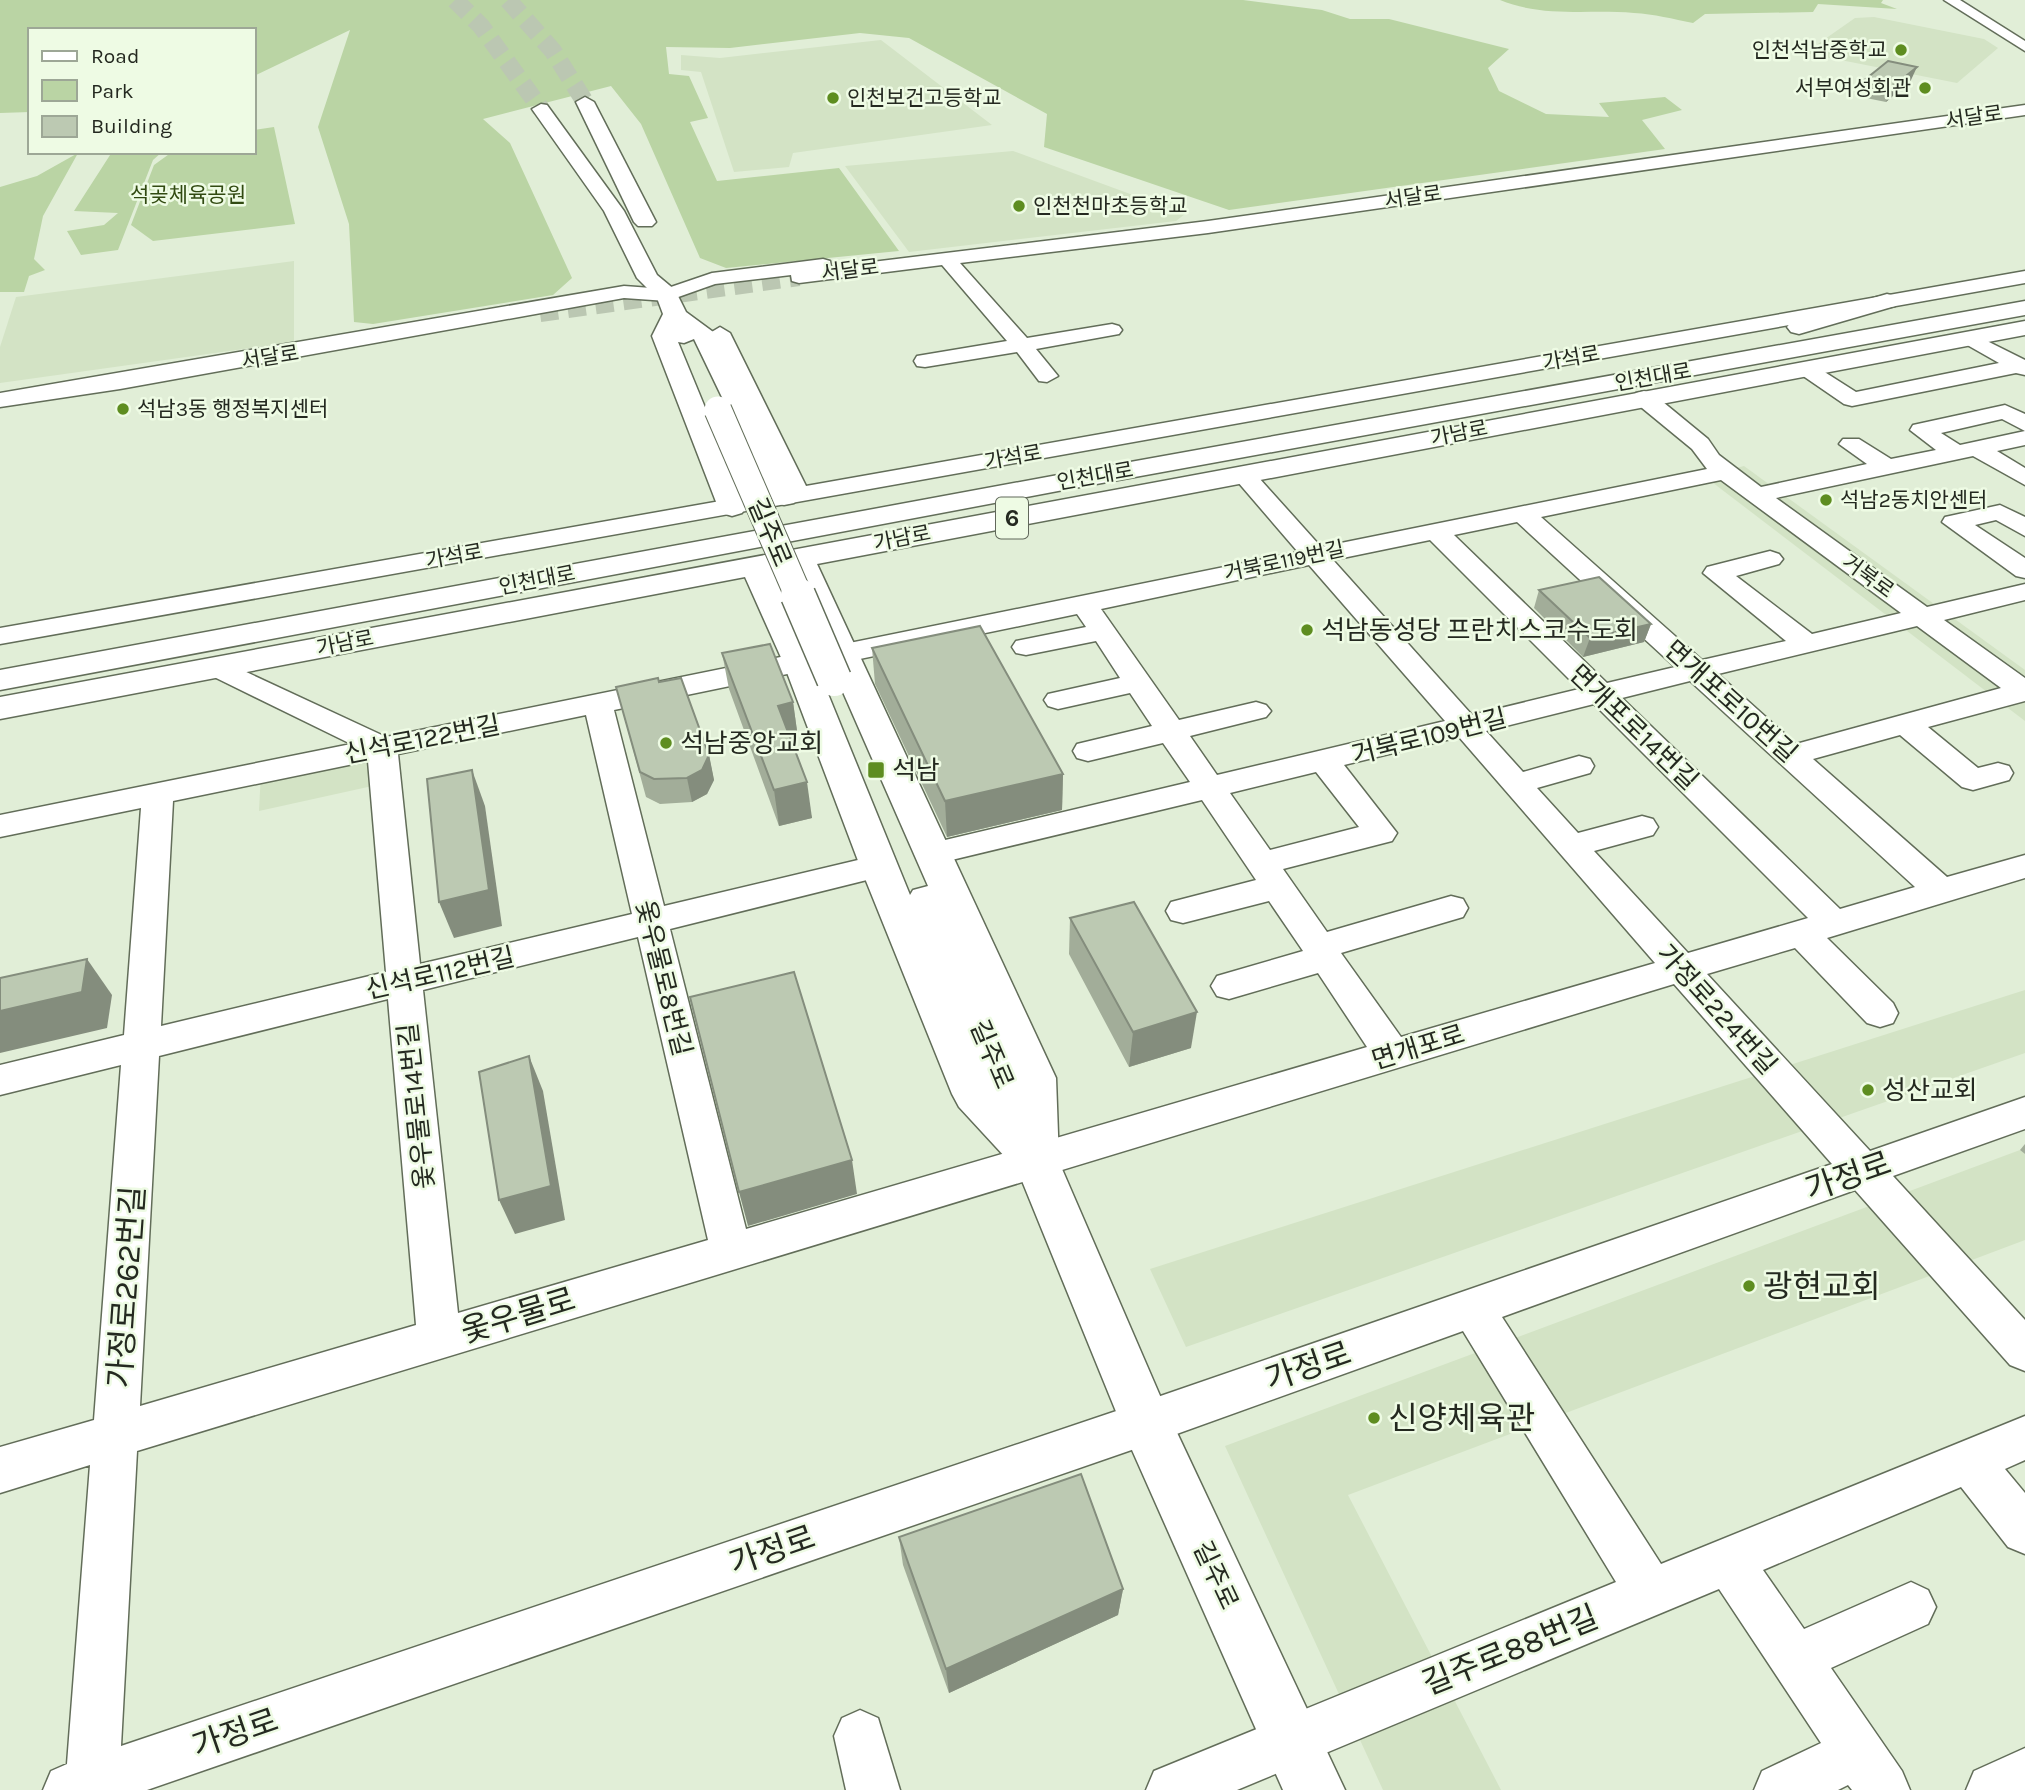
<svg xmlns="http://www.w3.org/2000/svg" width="2025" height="1790" font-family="Karla,'Noto Sans KR',sans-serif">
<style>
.built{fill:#d3e3c5}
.green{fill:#bad4a4}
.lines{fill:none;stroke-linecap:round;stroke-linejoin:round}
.minor-tunnel{stroke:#bbc7b2;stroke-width:18;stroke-dasharray:18 10;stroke-linecap:butt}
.major-tunnel{stroke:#bbc7b2;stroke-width:18;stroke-dasharray:18 9;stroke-linecap:butt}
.minor-casing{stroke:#626d59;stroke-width:3}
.major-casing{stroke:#626d59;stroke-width:3}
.highway-casing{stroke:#626d59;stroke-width:3}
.minor{fill:#fff;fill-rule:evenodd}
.major{fill:#fff;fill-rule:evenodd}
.highway{fill:#fff;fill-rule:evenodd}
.major-bridge-far1-casing{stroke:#626d59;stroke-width:29;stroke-linecap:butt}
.major-bridge-casing{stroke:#626d59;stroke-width:37;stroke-linecap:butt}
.major-bridge-far1{stroke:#fff;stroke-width:27}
.major-bridge{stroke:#fff;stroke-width:34}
.wall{fill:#a2ad99}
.shaded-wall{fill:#848d7d}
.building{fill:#bcc9b2;stroke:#848d7d;stroke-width:2}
.poi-dot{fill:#5e8d20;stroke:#eefbe4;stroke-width:2.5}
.labels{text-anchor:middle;stroke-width:5;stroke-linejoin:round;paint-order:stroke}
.far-poi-label{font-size:21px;fill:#242920;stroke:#eefbe4;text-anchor:start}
.far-street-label{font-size:21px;fill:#242920;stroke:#eefbe4}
.far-park-label{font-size:21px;fill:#314a11;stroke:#eefbe4}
.shield{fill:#eefbe4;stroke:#61685b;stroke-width:2}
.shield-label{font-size:24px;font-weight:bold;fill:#242920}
.street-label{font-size:26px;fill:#242920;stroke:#eefbe4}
.poi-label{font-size:26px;fill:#242920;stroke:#eefbe4;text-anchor:start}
.near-street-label{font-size:32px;fill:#242920;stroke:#eefbe4}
.near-poi-label{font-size:32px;fill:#242920;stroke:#eefbe4;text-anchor:start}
</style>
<rect width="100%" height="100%" fill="#e1eed7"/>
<g class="built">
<polygon points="1874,17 1984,39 1998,48 1957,83 1805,53 1855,18"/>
<polygon points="881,40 992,125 793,153 789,167 734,172 701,72 681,70 681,55 720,58"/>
<polygon points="1013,151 1141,198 1185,214 1176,221 909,252 845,166"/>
<polygon points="294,261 294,342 0,383 0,347 16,297"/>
<polygon points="1744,466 2025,670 2025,721 1704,476"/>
<polygon points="382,747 386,783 259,811 261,772"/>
<polygon points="2025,990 2025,1053 1186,1347 1150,1269"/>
<polygon points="2020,1150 2025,1154 2025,1240 1348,1495 1501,1790 1383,1790 1225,1446"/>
</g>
<g class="green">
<polygon points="0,0 1243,0 1322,10 1350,19 1389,19 1509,49 1488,68 1499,91 1546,114 1609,117 1599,103 1665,97 1682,110 1642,120 1665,149 1229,210 1044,147 1047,114 909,38 860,33 730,48 666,47 669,74 689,76 708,118 690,122 717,181 839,168 899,251 726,268 700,258 641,124 611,86 483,119 510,143 572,278 553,295 373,324 354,322 349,224 318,127 350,30 254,76 254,30 30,30 30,112 0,113"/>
<path d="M 1500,0 L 1883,0 L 1881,3 L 1897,9 L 1818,4 L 1813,12 L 1705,14 L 1693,23 C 1673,19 1654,14 1634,13 C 1590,9 1543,18 1500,0 Z"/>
<polygon points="274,127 295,224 153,241 131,225 154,165 172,152 254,152 254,130"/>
<polygon points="112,152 162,152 153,160 118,250 81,255 67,231 104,225 118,213 74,211"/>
<polygon points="78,153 43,216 34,259 45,270 29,276 24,292 0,292 0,187 37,176"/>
</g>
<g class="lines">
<polyline class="minor-tunnel" points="540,313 799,277"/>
<g class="major-tunnel">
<polyline points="455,0 481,26 541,109"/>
<polyline points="508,0 553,51 585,102"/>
</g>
<g class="minor-casing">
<g id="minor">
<polygon points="1944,0 1960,0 2025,41 2025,51"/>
<polygon points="2025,105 2025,115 1208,233 960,263 1027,338 1112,324 1119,326 1122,330 1119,334 1036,349 1058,376 1047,382 1039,381 1017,352 925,367 917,366 914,361 917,356 1007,341 942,265 799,283 792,281 791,275 715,284 667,301 624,298 120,389 0,407 0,393 624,286 665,289 712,273 823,259 830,261 831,267 1208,221"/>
<polygon points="2025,271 2025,283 0,644 0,628 783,490 710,333 720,327 730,333 806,486"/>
<polygon points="1969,332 2025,360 2025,375 2016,373 1852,406 1844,404 1793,369 1796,364 1812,364 1856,392 1999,363 1962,342 1959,338"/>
<path d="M 1644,391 L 1652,393 L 1708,439 L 1719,455 L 1761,487 L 1867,464 L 1839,444 L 1843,439 L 1859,439 L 1891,459 L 1936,450 L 1910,430 L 1913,425 L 2005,405 L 2025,414 L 2025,431 L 2002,419 L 1941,433 L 1960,445 L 2025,431 L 2025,445 L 1997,451 L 2025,468 L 2025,485 L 1973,456 L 1776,498 L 1927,607 L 2025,584 L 2025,600 L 1944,620 L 2025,678 L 2025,701 L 1928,727 L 1978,768 L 1998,763 L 2009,766 L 2013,773 L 2009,780 L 1973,790 L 1962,787 L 1900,735 L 1813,759 L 1947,877 L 2025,855 L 2025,878 L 1827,938 L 1893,1003 L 1898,1013 L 1893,1023 L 1880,1027 L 1867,1023 L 1795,948 L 1707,974 L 1870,1151 L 2025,1097 L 2025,1129 L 1893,1176 L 2025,1320 L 2025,1371 L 2010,1365 L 1855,1190 L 1502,1317 L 1661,1564 L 2025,1416 L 2025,1460 L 2005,1469 L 2025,1493 L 2025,1554 L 2008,1547 L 1961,1487 L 1763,1570 L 1804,1629 L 1911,1582 L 1928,1590 L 1936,1607 L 1928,1624 L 1831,1668 L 1902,1771 L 1910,1790 L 1852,1790 L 1848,1785 L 1838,1790 L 1754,1790 L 1762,1771 L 1821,1743 L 1719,1589 L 1237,1790 L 1146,1790 L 1154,1771 L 1616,1582 L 1463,1331 L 1146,1445 L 147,1790 L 43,1790 L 51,1771 L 67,1764 L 90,1465 L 0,1493 L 0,1447 L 94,1420 L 121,1065 L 0,1095 L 0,1065 L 124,1035 L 141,808 L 0,837 L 0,815 L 351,744 L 206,673 L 202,667 L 206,661 L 216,658 L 386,737 L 1298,552 L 1231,474 L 1235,469 L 1251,469 L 1321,547 L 1707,469 L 1692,449 L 1636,403 L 1633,398 L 1636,393 ZM 1721,480 L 1901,613 L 1812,634 L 1736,576 L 1779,564 L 1783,559 L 1779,554 L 1770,551 L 1707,567 L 1703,573 L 1786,641 L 1702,660 L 1541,517 ZM 1517,522 L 1675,667 L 1607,683 L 1454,535 ZM 1430,540 L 1579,689 L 1472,715 L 1333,560 ZM 1309,565 L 1445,721 L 1217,775 L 1190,736 L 1266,717 L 1271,711 L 1266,705 L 1256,702 L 1179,720 L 1101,609 ZM 1077,614 L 1086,627 L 1016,641 L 1012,647 L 1016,653 L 1026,655 L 1096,641 L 1120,678 L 1048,694 L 1044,700 L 1048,706 L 1058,709 L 1130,693 L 1152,726 L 1077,744 L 1073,751 L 1077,758 L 1088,761 L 1163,743 L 1190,782 L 924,845 L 919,853 L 924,861 L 935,864 L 1202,800 L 1256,880 L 1171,902 L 1166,911 L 1171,920 L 1183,923 L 1269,901 L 1303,951 L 1217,976 L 1211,986 L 1217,996 L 1229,999 L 1318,973 L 1367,1047 L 746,1229 L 670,929 L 879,877 L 891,874 L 895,866 L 891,858 L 879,855 L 664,906 L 614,710 ZM 1917,626 L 2001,688 L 1796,744 L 1718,674 ZM 1690,681 L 1915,887 L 1840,909 L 1622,698 ZM 1594,704 L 1808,918 L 1688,953 L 1594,851 L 1653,835 L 1658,827 L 1653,819 L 1642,816 L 1578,833 L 1537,788 L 1590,773 L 1594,766 L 1590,759 L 1579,756 L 1523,772 L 1486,731 ZM 586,715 L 632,914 L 420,964 L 398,754 ZM 1459,737 L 1655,963 L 1401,1037 L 1341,953 L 1463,917 L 1468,908 L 1463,899 L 1451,896 L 1327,932 L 1283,869 L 1392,841 L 1397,833 L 1344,765 ZM 368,761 L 386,972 L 161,1026 L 173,801 ZM 1316,772 L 1359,827 L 1270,850 L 1230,793 ZM 638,937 L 708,1240 L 458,1313 L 423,990 ZM 1674,984 L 1832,1164 L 1146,1401 L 121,1746 L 137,1451 ZM 388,999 L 416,1325 L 140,1406 L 159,1056 Z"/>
<polygon points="2000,505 2025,517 2025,536 1996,520 1975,525 2025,558 2025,578 2016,576 1942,522 1945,517"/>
<polygon points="860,1710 878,1718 900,1790 846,1790 834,1736 842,1718"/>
<polygon points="2025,1748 2025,1790 1966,1790 1974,1771"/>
</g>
</g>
<g class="major-casing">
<g id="major">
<polygon points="585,97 594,102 656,222 652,226 638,226 634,222 576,102"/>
<polygon points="541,104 547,105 624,211 657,275 675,290 686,312 720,337 798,497 794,503 784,505 774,503 770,497 694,339 684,343 678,342 746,507 742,513 732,516 722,513 718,507 652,336 663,314 657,298 637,278 604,211 532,109"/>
<path d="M 2025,321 L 2025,335 L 817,564 L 1056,1078 L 1059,1162 L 1164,1405 L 1345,1790 L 1283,1790 L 1128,1441 L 1018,1171 L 959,1107 L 952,1094 L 860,866 L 783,662 L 745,577 L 0,719 L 0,697 ZM 789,569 L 928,886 L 913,890 L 910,895 L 815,662 L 773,572 Z"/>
</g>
</g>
<g class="highway-casing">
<g id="highway">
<polygon points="1887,294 1895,296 1899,301 1895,306 1799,334 1791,332 1787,327 1791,322"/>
<polygon points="2025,301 2025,315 1058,491 0,690 0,670 1058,475"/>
</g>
</g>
<use href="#minor" class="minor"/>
<use href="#major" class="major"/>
<use href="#highway" class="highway"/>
<g class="major-bridge-far1-casing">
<polyline id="major-bridge-far1" points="718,410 799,597"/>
</g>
<g class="major-bridge-casing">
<polyline id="major-bridge" points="798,595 834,679"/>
</g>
<use href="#major-bridge-far1" class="major-bridge-far1"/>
<use href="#major-bridge" class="major-bridge"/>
</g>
<g class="wall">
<polygon points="1911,80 1886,102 1856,96 1862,82"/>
<polygon points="1539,590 1651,624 1644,642 1583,657 1534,608"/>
<polygon points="872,648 1063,774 1062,810 947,837 875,684"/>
<polygon points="722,653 793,702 798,738 791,740 812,818 779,826 729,689"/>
<polygon points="659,682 709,755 714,780 707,794 692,802 660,804 646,797 616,687"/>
<polygon points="1070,918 1191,1048 1129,1067 1069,954"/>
<polygon points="2025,1144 2025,1154 2020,1150"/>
<polygon points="899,1537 1123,1589 1118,1615 949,1693 903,1565"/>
</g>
<g class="shaded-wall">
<polygon points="1917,67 1911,80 1886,102 1891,88"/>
<polygon points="1651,624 1644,642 1583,657 1590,638"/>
<polygon points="793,702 798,738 783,742 778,706"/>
<polygon points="709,755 714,780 707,794 692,802 687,778"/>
<polygon points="472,770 485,806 502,926 454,938 439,902"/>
<polygon points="1063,774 1062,810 947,837 945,801"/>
<polygon points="807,782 812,818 779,826 774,790"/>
<polygon points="87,959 112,995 107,1028 0,1053 0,1011"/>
<polygon points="1197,1012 1191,1048 1129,1067 1133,1032"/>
<polygon points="529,1056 543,1091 565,1220 515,1234 499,1200"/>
<polygon points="852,1160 857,1194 748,1226 739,1192"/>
<polygon points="1123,1589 1118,1615 949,1693 946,1669"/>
</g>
<g class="building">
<polygon points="1888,61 1917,67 1891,88 1862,82"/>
<polygon points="1599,577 1651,624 1590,638 1539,590"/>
<polygon points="980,626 1063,774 945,801 872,648"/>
<polygon points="770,644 793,702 778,706 807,782 774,790 722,653"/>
<polygon points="658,678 659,682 681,678 709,755 702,770 687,778 654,779 640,772 616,687"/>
<polygon points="472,770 489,890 439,902 427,779"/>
<polygon points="1134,902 1197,1012 1133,1032 1070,918"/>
<polygon points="87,959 82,992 0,1011 0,978"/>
<polygon points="794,972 852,1160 739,1192 690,997"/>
<polygon points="529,1056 551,1186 499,1200 479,1072"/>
<polygon points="1081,1474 1123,1589 946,1669 899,1537"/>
</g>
<g class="poi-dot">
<circle cx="1901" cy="50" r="7"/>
<circle cx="1925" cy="88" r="7"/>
<circle cx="833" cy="98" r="7"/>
<circle cx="1019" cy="206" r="7"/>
<circle cx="123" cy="409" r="7"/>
<circle cx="1826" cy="500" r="7"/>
<circle cx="1307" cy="630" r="7"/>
<circle cx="666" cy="743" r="7"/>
<rect x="867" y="761" width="18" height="18" rx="3.5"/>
<circle cx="1868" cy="1090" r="7"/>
<circle cx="1749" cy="1286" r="7"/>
<circle cx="1374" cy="1418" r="7"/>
</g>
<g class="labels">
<g class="far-poi-label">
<text x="1887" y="57" text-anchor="end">인천석남중학교</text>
<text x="1911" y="95" text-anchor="end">서부여성회관</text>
<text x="847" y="105">인천보건고등학교</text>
<text x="1033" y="213">인천천마초등학교</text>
<text x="137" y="416">석남3동 행정복지센터</text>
<text x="1840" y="507">석남2동치안센터</text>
</g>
<g class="far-street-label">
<text transform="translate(1974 117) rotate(-8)" y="7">서달로</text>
<text transform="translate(1413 197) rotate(-8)" y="7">서달로</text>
<text transform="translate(850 270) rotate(-7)" y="7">서달로</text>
<text transform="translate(270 357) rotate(-9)" y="7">서달로</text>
<text transform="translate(1571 358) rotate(-10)" y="7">가석로</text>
<text transform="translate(1653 377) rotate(-10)" y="7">인천대로</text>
<text transform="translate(1459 433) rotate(-11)" y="7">가남로</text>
<text transform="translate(1013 457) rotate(-10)" y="7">가석로</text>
<text transform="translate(1095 476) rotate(-10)" y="7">인천대로</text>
<text transform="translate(902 538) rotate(-11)" y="7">가남로</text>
<text transform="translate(454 556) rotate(-10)" y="7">가석로</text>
<text transform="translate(1284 561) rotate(-12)" y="7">거북로119번길</text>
<text transform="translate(1868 576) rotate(36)" y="7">거북로</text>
<text transform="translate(537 580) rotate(-11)" y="7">인천대로</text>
<text transform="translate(345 643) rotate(-11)" y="7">가남로</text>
</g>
<g class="far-park-label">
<text x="188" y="202">석곶체육공원</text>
</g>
<rect class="shield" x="996" y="497.5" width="32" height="41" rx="5"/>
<g class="shield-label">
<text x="1012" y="526">6</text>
</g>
<g class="street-label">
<text transform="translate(770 532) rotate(67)" y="9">길주로</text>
<text transform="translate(1731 701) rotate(42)" y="9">면개포로10번길</text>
<text transform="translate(1634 727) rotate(44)" y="9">면개포로14번길</text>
<text transform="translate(1429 736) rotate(-14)" y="9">거북로109번길</text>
<text transform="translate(422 739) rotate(-11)" y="9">신석로122번길</text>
<text transform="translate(440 973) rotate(-13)" y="9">신석로112번길</text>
<text transform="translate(664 978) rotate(76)" y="9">옻우물로8번길</text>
<text transform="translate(1717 1009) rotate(48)" y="9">가정로224번길</text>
<text transform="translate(1418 1047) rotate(-17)" y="9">면개포로</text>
<text transform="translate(992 1054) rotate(67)" y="9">길주로</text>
<text transform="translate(416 1106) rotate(-96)" y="9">옻우물로14번길</text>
<text transform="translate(1216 1575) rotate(65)" y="9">길주로</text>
</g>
<g class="poi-label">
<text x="1321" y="639">석남동성당 프란치스코수도회</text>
<text x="680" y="752">석남중앙교회</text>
<text x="892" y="779">석남</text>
<text x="1882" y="1099">성산교회</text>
</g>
<g class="near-street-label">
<text transform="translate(1848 1176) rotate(-19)" y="11">가정로</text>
<text transform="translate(126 1287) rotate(-86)" y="11">가정로262번길</text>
<text transform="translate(518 1315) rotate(-17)" y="11">옻우물로</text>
<text transform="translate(1308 1366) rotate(-19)" y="11">가정로</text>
<text transform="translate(772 1550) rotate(-19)" y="11">가정로</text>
<text transform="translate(1510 1650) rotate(-22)" y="11">길주로88번길</text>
<text transform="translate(235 1733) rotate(-19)" y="11">가정로</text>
</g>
<g class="near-poi-label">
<text x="1763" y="1297">광현교회</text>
<text x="1388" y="1429">신양체육관</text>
</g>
</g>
<rect x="28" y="28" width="228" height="126" fill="#eefbe4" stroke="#9da796" stroke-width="2"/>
<rect x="42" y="51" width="35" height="10" fill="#ffffff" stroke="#9da796" stroke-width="2"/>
<text x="91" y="63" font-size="21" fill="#242920">Road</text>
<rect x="42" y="80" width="35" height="21" fill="#bad4a4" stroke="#9da796" stroke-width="2"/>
<text x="91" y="98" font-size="21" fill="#242920">Park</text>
<rect x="42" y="116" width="35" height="21" fill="#bcc9b2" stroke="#9da796" stroke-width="2"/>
<text x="91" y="133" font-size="21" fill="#242920">Building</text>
</svg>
